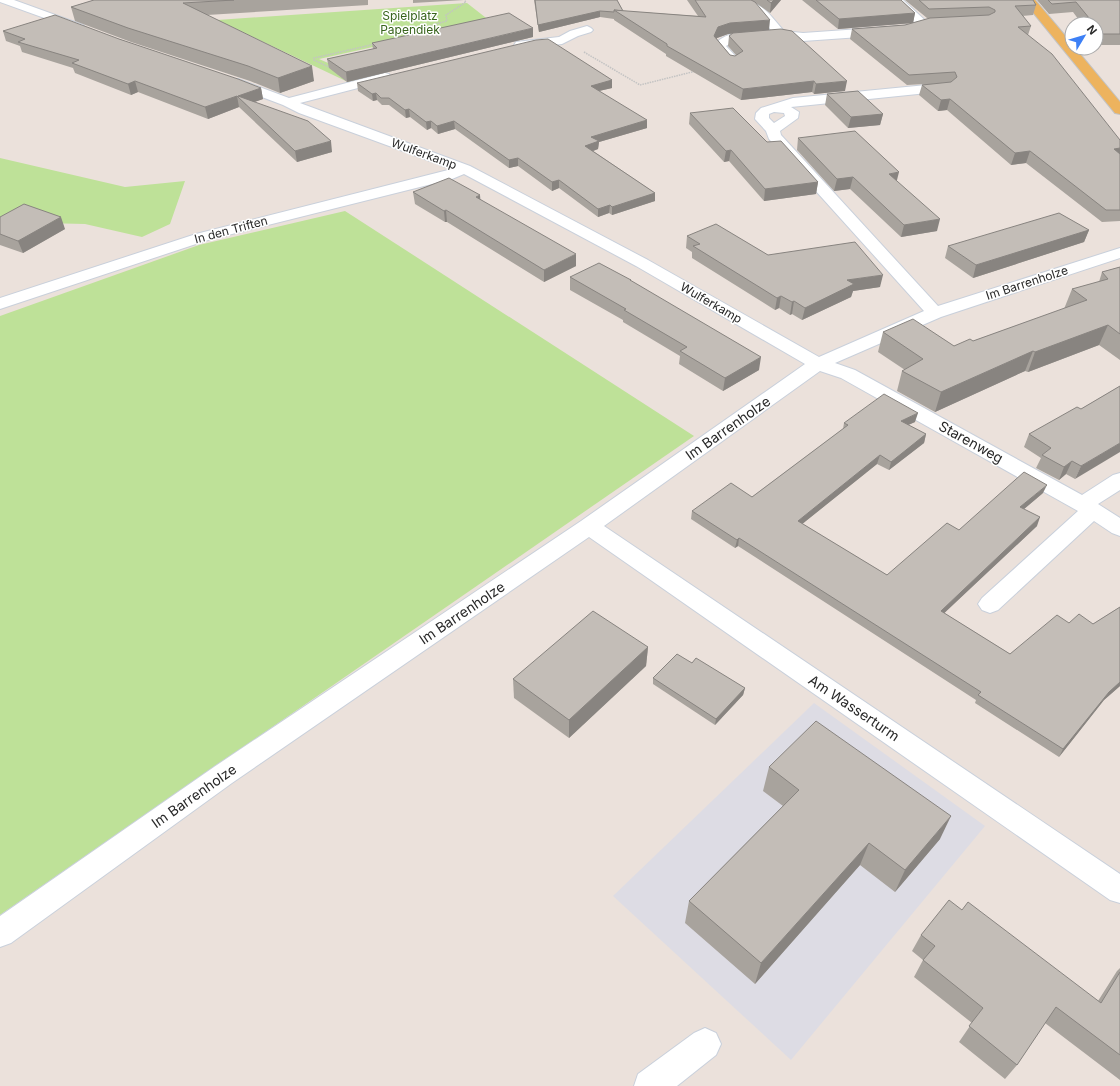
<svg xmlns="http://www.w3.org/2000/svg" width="1120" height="1086" font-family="Inter,sans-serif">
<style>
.industrial{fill:#dddce4}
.green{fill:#bee198}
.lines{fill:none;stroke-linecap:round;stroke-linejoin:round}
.minor-casing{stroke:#c9d0db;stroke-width:2}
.major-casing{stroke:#c3c3c3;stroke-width:2}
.path{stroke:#c3c3c3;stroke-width:1.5;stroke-dasharray:1.5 1;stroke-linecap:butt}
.minor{fill:#fff;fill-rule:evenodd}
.major{fill:#edb35e;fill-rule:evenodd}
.wall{fill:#a8a39d}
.shaded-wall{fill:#888480}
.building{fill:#c3bdb7;stroke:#888480}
.labels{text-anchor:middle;stroke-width:3;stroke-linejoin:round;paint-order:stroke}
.far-park-label{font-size:12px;fill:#37641b;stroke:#fff}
.far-street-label{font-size:12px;fill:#292929;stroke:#fff}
.street-label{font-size:14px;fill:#292929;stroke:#fff}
</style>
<rect width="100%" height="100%" fill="#ebe1db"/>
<polygon class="industrial" points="814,703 985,826 791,1060 613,896"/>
<g class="green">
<polygon points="467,3 490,21 319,59 365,79 350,83 217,20"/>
<polygon points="0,158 125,187 185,181 170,224 142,237 85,224 0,222"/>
<polygon points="345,211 694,436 0,915 0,316 199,245"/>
</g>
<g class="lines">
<g class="minor-casing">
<g id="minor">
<polygon points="0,0 14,0 83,25 85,27 83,29 75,29 0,2"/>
<path d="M 736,0 C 762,0 768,13 784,31 L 803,33 L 903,26 L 916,24 L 891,0 L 903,0 L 929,24 L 926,28 L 903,34 L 803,41 L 776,36 L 755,11 Z"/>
<polygon points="587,26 591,28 593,30 591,32 578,36 562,44 520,49 514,45 516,42 559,37 570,31"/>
<path d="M 759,32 L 763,33 L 765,36 L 763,39 L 734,41 L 726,46 L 740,61 L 738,64 L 730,64 L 714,46 C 724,31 743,33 759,32 Z"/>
<path d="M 385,73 L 389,74 L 391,77 L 389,80 L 300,103 L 470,166 L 648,260 L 819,357 L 924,311 L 769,139 L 766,131 L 755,119 L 756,113 L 761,108 L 793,98 L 947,83 L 952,84 L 953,87 L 947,91 L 791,107 L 799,112 L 798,118 L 780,131 L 781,135 L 938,306 L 1120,248 L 1120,258 L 941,317 L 835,363 L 855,370 L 1082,495 L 1113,475 L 1120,473 L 1120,490 L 1098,504 L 1120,518 L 1120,536 L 1112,533 L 1094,521 L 998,610 L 990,613 L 982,610 L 978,604 L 982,598 L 1078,511 L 841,378 L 820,371 L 604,526 L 1120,874 L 1120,903 L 1110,900 L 589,537 L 232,783 L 11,943 L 0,947 L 0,916 L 214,767 L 581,521 L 805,364 L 636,266 L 464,174 L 452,179 L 208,240 L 0,309 L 0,298 L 196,234 L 452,169 L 299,113 L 283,105 L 230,85 L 228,82 L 230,79 L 238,79 L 289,98 ZM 774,112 L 784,113 L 785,116 L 774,123 L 769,118 L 769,114 Z"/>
<polygon points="705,1028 716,1033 721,1044 716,1055 677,1086 634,1086 638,1074 694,1033"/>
</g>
</g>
<g class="major-casing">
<polygon id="major" points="1023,0 1035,0 1072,44 1072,48 1075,48 1120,102 1120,114 1115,113"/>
</g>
<g class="path">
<polyline points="405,36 425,27 447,21 446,15 466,2 464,0"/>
<polyline points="584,52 640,85 696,71"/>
<polyline points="331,68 314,60 314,58 375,44"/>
</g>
<use href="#minor" class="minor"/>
<use href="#major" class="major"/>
</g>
<g class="wall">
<polygon points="94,0 368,0 368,5 207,15 314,81 280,93 250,81 131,42 75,21 71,7"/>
<polygon points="413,0 464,0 413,3"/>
<polygon points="534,0 617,0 623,11 698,16 687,0 781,0 770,13 756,3 769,30 728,34 717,38 717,39 730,55 735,56 736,55 728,46 729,36 845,91 814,94 812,92 741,100 666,56 666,54 614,20 614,19 600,17 539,32"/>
<polygon points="802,0 901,0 915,13 913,23 838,29"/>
<polygon points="905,0 1033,0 1036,5 1033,15 1022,16 1031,26 1028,35 1120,140 1120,221 1102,222 1026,163 1011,165 947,110 938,111 919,95 922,85 924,84 907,85 850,39 852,29 905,25 931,18 927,18"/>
<polygon points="1037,0 1120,0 1120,45 1100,45 1096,40 1096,24 1082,24 1073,12 1049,14"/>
<polygon points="3,31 119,39 261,88 263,99 254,102 332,152 297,162 239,107 208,119 138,92 131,95 75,73 73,68 22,52 20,46 6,41"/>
<polygon points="533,37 347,82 329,68 327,59 373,49 372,43"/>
<polygon points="612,80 612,88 599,91 647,128 599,142 598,149 593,151 655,193 655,201 612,215 609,213 598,217 559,188 552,191 518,166 509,168 455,129 438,134 431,128 427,130 410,117 406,118 389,105 382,105 377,100 373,101 358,91 357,83"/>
<polygon points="827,94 883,114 880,125 848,128 825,105"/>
<polygon points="690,113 767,142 818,182 816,194 764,201 729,161 724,162 689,124"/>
<polygon points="798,138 937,231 901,237 850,189 834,191 797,150"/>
<polygon points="413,192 480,199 576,266 544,282 447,222 445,222 415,204"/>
<polygon points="0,217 65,229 23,253 0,245"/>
<polygon points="1089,230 1084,242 973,278 945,258 948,246"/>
<polygon points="687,236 768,255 880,287 853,291 851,297 802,320 792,314 790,315 779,308 775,310 692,258 692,252 686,248"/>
<polygon points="1120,267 1120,360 1099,345 1028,372 1025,371 935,412 897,391 902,371 905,370 878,352 883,332 954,346 973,341 1064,309 1072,289 1099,282 1102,272"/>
<polygon points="570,277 631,280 631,281 759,370 723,391 679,364 680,356 623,322 623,320 570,290"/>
<polygon points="1120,386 1075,479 1066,474 1059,480 1036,468 1041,458 1024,447 1029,434 1081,409"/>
<polygon points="915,422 908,425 926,434 924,443 889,470 877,464 802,524 887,575 959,530 1043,493 1024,509 1037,526 944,613 1010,654 1069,623 1093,624 1120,607 1120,686 1104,700 1059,757 975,703 976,700 738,546 735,548 691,519 692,511 752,497 843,429 844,423"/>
<polygon points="648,647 646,666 569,738 514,698 513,679"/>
<polygon points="653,678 745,688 743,695 715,725 653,684"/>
<polygon points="769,767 940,839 895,892 860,865 755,984 685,923 689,901 783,806 763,791"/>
<polygon points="962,910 1098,1001 1117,971 1120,968 1120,1080 1045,1023 1017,1065 1005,1079 959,1042 972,1023 914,977 923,960 912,951 921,935"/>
</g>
<g class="shaded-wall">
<polygon points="774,0 781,0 770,13 771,3"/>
<polygon points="600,11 600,17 539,32 538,25"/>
<polygon points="915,13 913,23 838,29 839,19"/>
<polygon points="770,20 769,30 728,34 717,38 713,46 714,36 718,27 730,23"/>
<polygon points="533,28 533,37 347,82 346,72"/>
<polygon points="312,66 314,81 280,93 278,78"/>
<polygon points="612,80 612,88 590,93 591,86"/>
<polygon points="135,81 138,92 131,95 128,84"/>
<polygon points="814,81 812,92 741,100 743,89"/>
<polygon points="847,81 845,91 814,94 816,84"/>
<polygon points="261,88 263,99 246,105 238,96"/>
<polygon points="376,93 377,100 373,101 372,94"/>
<polygon points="237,96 239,107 208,119 205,107"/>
<polygon points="950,99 947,110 938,111 941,100"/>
<polygon points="409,109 410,117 406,118 405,110"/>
<polygon points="883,114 880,125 848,128 851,117"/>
<polygon points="647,120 647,128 599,142 598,149 585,154 585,146 591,137"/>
<polygon points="431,121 431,128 427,130 426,122"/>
<polygon points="454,121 455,129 438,134 437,126"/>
<polygon points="331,141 332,152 297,162 295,151"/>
<polygon points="1120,148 1120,158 1114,149"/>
<polygon points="731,150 729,161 724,162 726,151"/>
<polygon points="1030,151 1026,163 1011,165 1015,153"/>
<polygon points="518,158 518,166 509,168 509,160"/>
<polygon points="899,172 896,184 889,174"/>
<polygon points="853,177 850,189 834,191 837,179"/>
<polygon points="559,180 559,188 552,191 552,182"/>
<polygon points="818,182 816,194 764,201 765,189"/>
<polygon points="655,193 655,201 612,215 612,207"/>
<polygon points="480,195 481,207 476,197"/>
<polygon points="610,205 609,213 598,217 598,209"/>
<polygon points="446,210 447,222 445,222 444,211"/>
<polygon points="61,217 65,229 23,253 18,241"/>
<polygon points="940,219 937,231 901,237 904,225"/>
<polygon points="1089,230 1084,242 973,278 976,265"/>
<polygon points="576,254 576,266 544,282 544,270"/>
<polygon points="883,275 880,287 853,291 851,297 802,320 805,308 847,280"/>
<polygon points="781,296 779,308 775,310 777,298"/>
<polygon points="794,301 792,314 790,315 792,302"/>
<polygon points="1108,325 1099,345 1028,372 1035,352"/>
<polygon points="1033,351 1025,371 935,412 941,392"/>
<polygon points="761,357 759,370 723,391 725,378"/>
<polygon points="918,413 915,422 899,429 901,421"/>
<polygon points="926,434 924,443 889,470 891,462"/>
<polygon points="1120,443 1120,452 1075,479 1081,466"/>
<polygon points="880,455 877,464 796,529 798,521"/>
<polygon points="1072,461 1066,474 1059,480 1064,467"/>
<polygon points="1047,485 1043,493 1017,515 1020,507"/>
<polygon points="1040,517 1037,526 938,619 941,611"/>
<polygon points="739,538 738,546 735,548 737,540"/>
<polygon points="648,647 646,666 569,738 569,720"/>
<polygon points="1120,682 1120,686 1104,700 1059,757 1063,749 1109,692"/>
<polygon points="745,688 743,695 715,725 716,719"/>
<polygon points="951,816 940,839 895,892 905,870"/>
<polygon points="869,843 860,865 755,984 761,963"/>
</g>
<g class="building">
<polygon points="94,0 234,0 183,3 312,66 278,78 248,66 128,28 71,7"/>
<polygon points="535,0 617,0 623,11 614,10 614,12 600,11 538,25"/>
<polygon points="695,0 751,0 755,2 770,20 730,23 718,27 714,36 730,55 735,56 743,51 729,36 733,33 781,29 792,31 847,81 816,84 814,81 743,89 667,46 667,44 614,10 706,17"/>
<polygon points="767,0 774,0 771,3"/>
<polygon points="816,0 901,0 915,13 839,19"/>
<polygon points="919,0 1033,0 1036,5 1015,6 1031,26 1018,27 1052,54 1120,140 1120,148 1114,149 1120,154 1120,210 1106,210 1030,151 1015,153 950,99 941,100 922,85 951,82 957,77 955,72 909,75 852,29 905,25 930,18 989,15 995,12 995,10 989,7 929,9"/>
<polygon points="1048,0 1120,0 1120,34 1103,34 1096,26 1096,24 1094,24 1076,2 1052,4"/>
<polygon points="509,13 533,28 346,72 327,59 377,48 372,43"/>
<polygon points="55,15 119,39 238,79 261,88 238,96 308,121 331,141 295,151 237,96 205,107 135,81 128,84 72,63 79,60 18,42 25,39 3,31"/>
<polygon points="548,39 612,80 591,86 647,120 591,137 599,141 585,146 655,193 612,207 610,205 598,209 559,180 552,182 518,158 509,160 454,121 437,126 431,121 426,122 409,109 405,110 389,98 381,98 376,93 372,94 357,83 536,40"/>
<polygon points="858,91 883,114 851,117 827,94"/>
<polygon points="733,108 767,142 781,141 818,182 765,189 731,150 726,151 690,113"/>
<polygon points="855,131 899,172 889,174 940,219 904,225 853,177 837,179 798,138"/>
<polygon points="449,178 480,195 476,197 576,254 544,270 446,210 444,211 413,192"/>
<polygon points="24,204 61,217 18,241 0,234 0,217"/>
<polygon points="1059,213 1089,230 976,265 948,246"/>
<polygon points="716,224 768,255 855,242 883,275 847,280 854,284 805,308 794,301 792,302 781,296 777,298 693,246 700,244 687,236"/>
<polygon points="599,263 631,280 630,280 761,357 725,378 680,351 687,347 624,310 626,309 570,277"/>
<polygon points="1120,267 1120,334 1108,325 1035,352 1033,351 941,392 902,371 923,359 883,332 913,319 954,346 970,339 973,341 1087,300 1072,289 1108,279 1102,272"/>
<polygon points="1120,386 1120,443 1081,466 1072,461 1064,467 1042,455 1051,448 1029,434 1077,407 1081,409"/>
<polygon points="884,394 918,413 901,421 926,434 891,462 880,455 798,521 887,575 947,523 959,530 1024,472 1047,485 1020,507 1040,517 941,611 1010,654 1057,615 1069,623 1079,614 1093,624 1120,607 1120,682 1109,692 1063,749 978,695 981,692 739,538 737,540 692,511 731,483 752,497 848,425 844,423"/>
<polygon points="593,611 648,647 569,720 513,679"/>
<polygon points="677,654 692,663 696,658 745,688 716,719 653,678"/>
<polygon points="816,721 951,816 905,870 869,843 761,963 689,901 799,790 769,767"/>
<polygon points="949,900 962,910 968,902 1101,1003 1120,972 1120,1055 1056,1007 1017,1065 969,1026 983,1008 923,960 935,946 921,935"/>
</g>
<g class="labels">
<g class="far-park-label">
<text x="410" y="20">Spielplatz<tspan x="410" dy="14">Papendiek</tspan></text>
</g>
<g class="far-street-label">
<text transform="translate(424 154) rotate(20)" y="4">Wulferkamp</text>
<text transform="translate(231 230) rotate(-15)" y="4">In den Triften</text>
<text transform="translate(1027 283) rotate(-18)" y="4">Im Barrenholze</text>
<text transform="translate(711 303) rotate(30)" y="4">Wulferkamp</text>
</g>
<g class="street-label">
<text transform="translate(728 428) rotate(-35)" y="5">Im Barrenholze</text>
<text transform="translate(971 442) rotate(29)" y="5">Starenweg</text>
<text transform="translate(462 613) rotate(-34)" y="5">Im Barrenholze</text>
<text transform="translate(854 708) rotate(34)" y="5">Am Wasserturm</text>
<text transform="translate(194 796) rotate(-35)" y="5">Im Barrenholze</text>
</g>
</g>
<g transform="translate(1084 36) rotate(52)"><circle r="19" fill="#ffffff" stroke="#a9a9a9"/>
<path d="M0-3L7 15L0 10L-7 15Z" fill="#3d80f6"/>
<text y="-6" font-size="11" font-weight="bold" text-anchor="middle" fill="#292929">N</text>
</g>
</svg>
